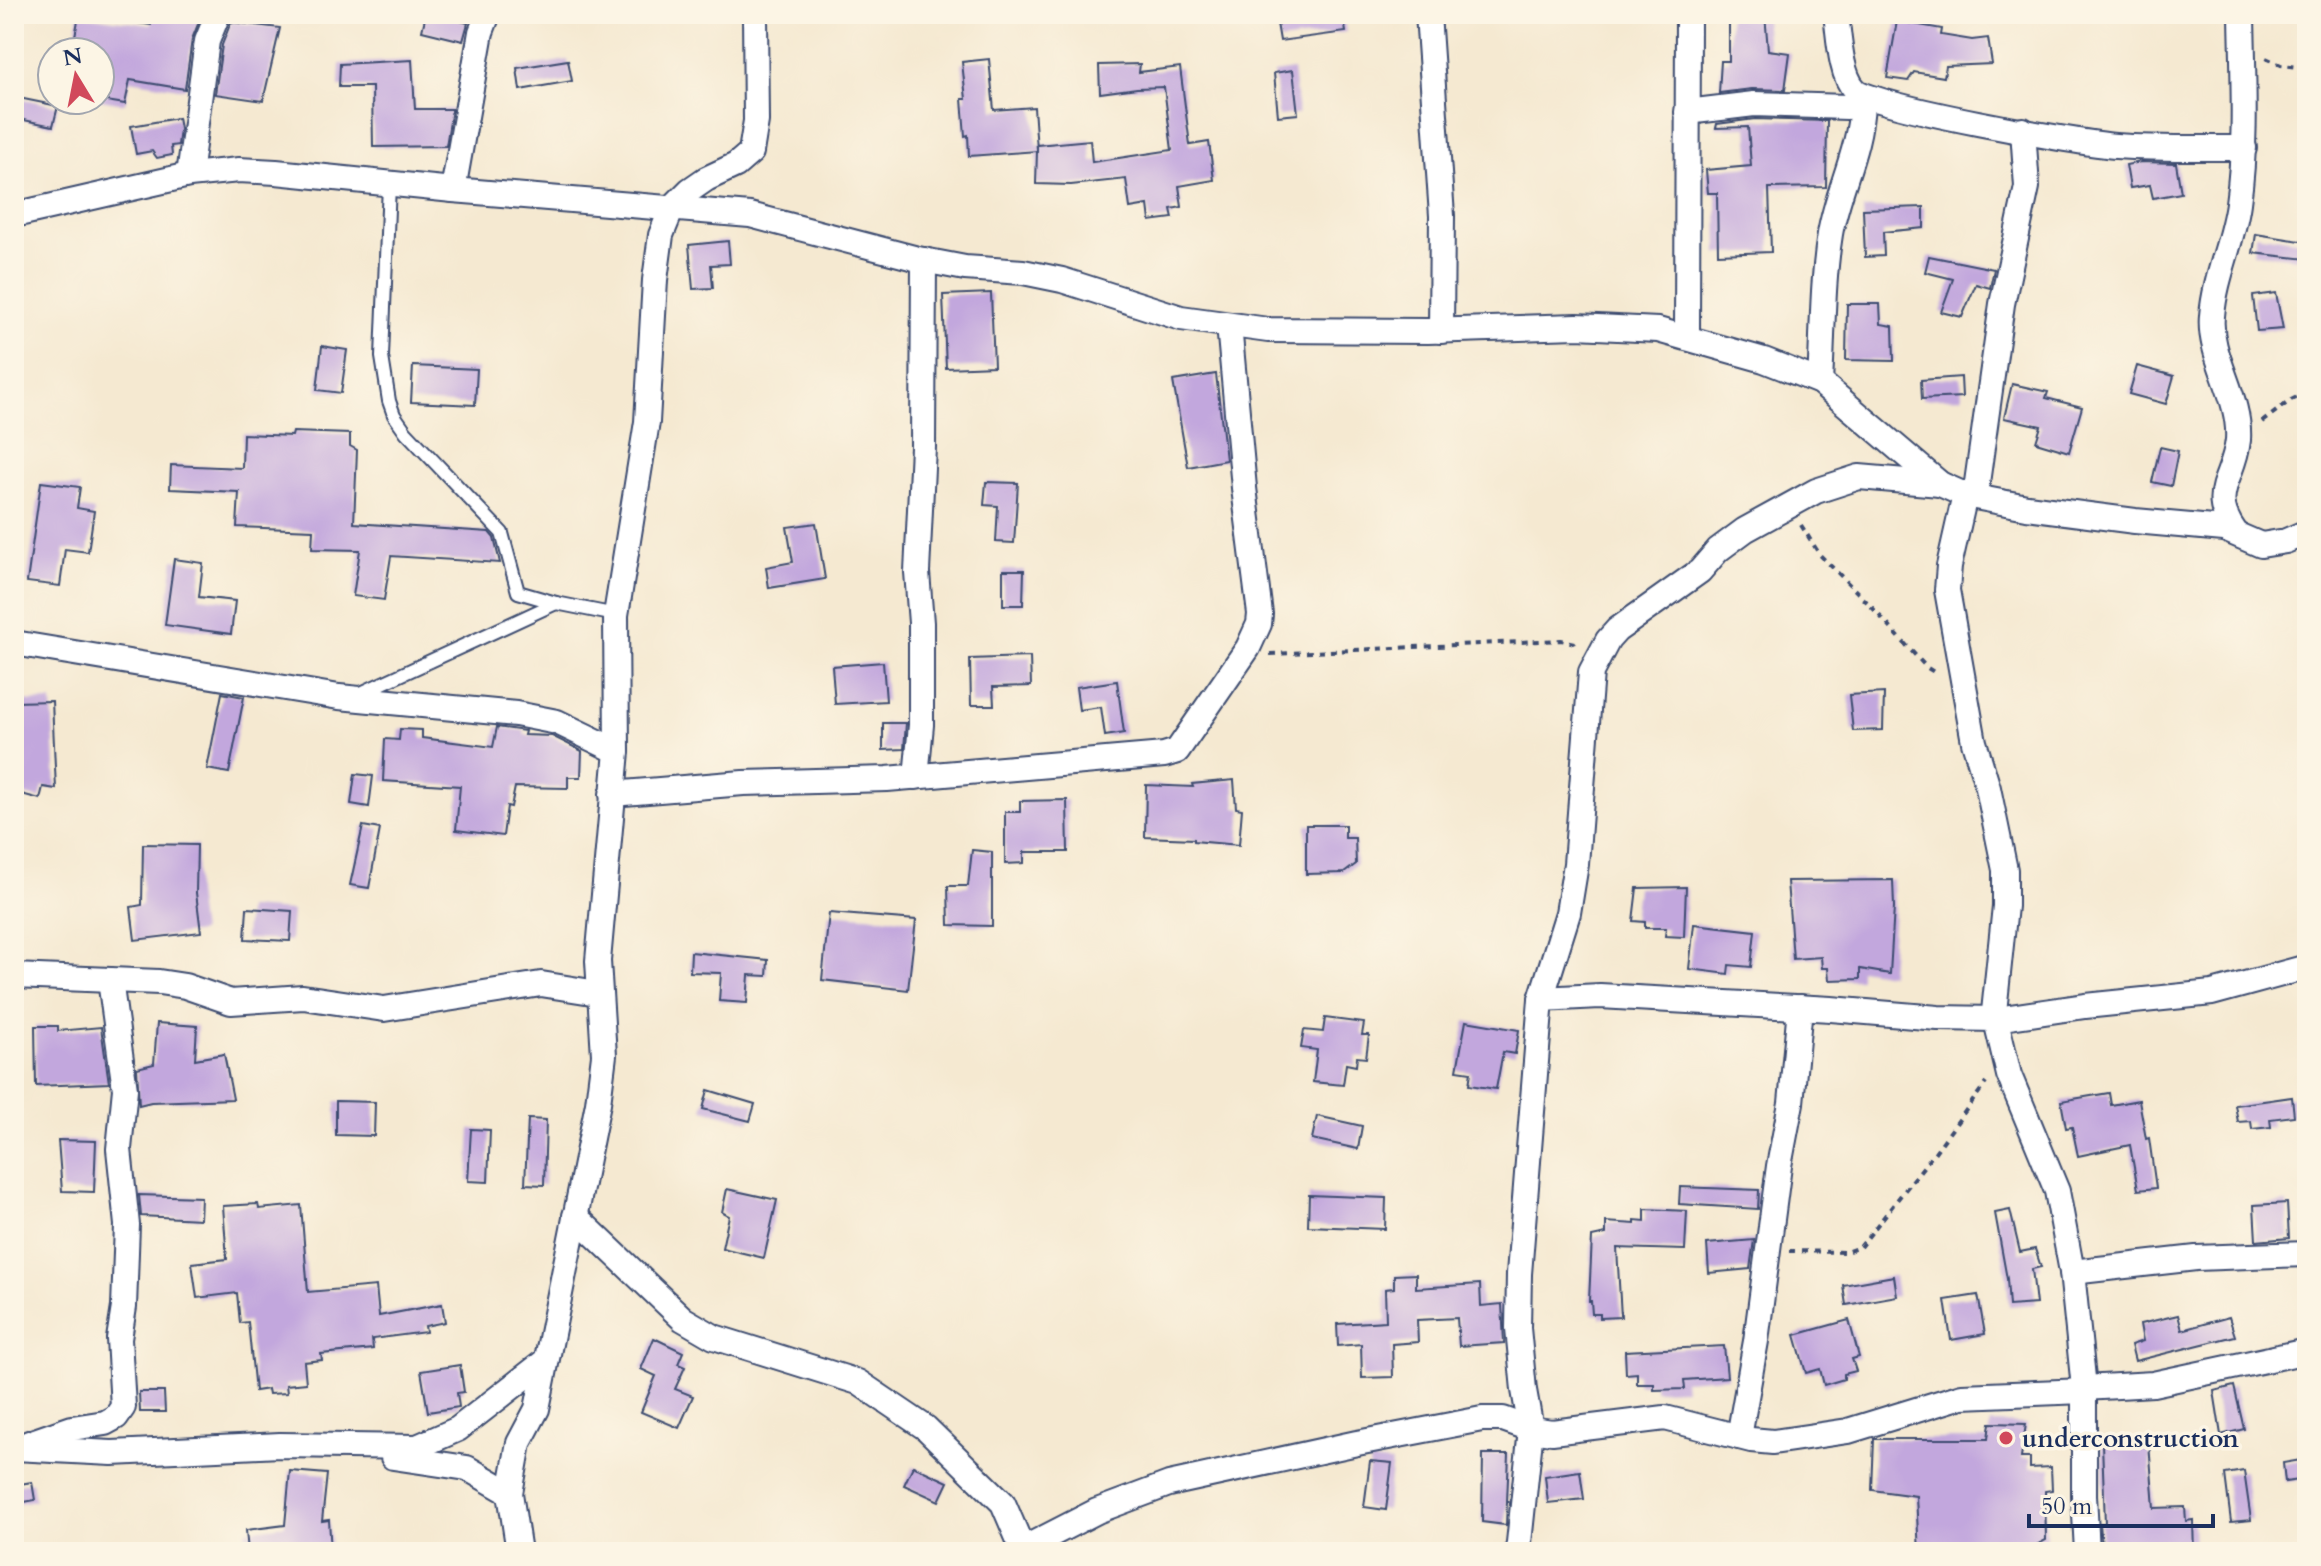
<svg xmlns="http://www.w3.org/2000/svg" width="2321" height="1566" font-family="Cardo,serif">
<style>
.building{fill:#c2a7dd}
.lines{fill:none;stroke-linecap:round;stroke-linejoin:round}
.lane-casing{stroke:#3c4b6f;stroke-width:16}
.street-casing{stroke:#3c4b6f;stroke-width:28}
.path{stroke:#3c4b6f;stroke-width:4;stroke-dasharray:6 6;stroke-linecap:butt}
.lane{stroke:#fff;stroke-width:12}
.street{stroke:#fff;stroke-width:24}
.poi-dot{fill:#d1495b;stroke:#fcf5e5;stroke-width:3}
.labels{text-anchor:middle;stroke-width:7;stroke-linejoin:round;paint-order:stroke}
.poi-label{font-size:26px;font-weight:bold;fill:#1b2f5e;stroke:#fcf5e5;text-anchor:start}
</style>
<rect width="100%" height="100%" fill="#fcf5e5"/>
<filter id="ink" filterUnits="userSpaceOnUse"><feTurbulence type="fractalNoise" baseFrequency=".0125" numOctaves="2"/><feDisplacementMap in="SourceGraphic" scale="16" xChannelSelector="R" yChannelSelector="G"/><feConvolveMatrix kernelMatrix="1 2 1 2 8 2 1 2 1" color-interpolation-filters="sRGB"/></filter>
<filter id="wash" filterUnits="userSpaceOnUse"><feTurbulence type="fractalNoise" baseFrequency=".006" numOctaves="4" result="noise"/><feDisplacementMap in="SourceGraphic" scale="32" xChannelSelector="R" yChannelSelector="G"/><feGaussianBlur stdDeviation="1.8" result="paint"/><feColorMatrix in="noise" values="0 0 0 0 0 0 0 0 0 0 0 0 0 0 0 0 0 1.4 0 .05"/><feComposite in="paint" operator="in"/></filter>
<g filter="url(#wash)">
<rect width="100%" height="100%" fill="#f5e9d1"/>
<g id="blocks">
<g class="building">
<polygon points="153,14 201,17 192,39 185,89 130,80 125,104 100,100 100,52 72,52 79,15 151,25"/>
<polygon points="426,14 458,14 456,20 468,23 463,41 422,31"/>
<polygon points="1343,14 1346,32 1280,41 1277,23"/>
<polygon points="1729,14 1765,14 1768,50 1790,53 1785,90 1752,89 1719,93 1721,61 1729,61"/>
<polygon points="1897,21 1942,29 1941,35 1972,40 1988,38 1992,64 1946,66 1944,77 1914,72 1908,81 1887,78"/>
<polygon points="231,22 280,28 263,101 215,94 222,45"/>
<polygon points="989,59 994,110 1034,107 1037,150 1037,145 1090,140 1092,162 1172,150 1164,87 1137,88 1100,93 1099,65 1140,64 1139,72 1180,67 1190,145 1209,142 1214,180 1179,186 1182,207 1171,209 1173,218 1150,221 1148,205 1130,208 1126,179 1071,185 1036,184 1037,151 969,156 968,135 965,136 962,99 966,99 962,62"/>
<polygon points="412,60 415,109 452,109 446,146 373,147 372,87 339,87 340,64"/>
<polygon points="568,60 572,81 520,90 517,68"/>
<polygon points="1293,70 1298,114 1278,116 1274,73"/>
<polygon points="14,97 58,106 53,126 14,118"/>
<polygon points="178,118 180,129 178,145 171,146 172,155 157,158 152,151 136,154 131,126"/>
<polygon points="1755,119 1827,121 1826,187 1769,188 1771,252 1718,254 1717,193 1708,193 1706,170 1751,166 1748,127 1716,128 1717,124"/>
<polygon points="2141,162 2176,163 2181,193 2153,198 2150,185 2130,188 2126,165"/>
<polygon points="1924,207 1924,228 1883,232 1884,256 1865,257 1863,209"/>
<polygon points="2256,234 2307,242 2307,259 2253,253"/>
<polygon points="728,241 730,264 711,265 713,288 693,289 689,245"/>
<polygon points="1929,256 1994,269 1990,288 1976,284 1962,317 1941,312 1953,279 1925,272"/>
<polygon points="991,293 994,366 946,368 943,295"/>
<polygon points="2276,293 2283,329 2257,331 2253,296"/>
<polygon points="1847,304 1880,304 1881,324 1893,326 1894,361 1846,360"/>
<polygon points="322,346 347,350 341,393 317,390"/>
<polygon points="413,366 477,369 475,405 411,402"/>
<polygon points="2137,366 2174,376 2166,404 2129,394"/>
<polygon points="1216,374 1226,460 1188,467 1173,381"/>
<polygon points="1961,377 1962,397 1922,399 1921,380"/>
<polygon points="2012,384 2048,392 2046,398 2082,407 2069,452 2036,442 2041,426 2004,418"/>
<polygon points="293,432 350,434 350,446 357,450 354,523 489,532 494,538 500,563 391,556 384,600 353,596 360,550 312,549 313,530 237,527 239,492 170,489 171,465 242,468 243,434 292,436"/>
<polygon points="2160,447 2178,451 2171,486 2152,482"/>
<polygon points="41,482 80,487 77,508 94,511 88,552 65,549 60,586 27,582"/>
<polygon points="986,482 1018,483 1014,543 996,542 998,506 984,505"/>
<polygon points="816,523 825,579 769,588 766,567 793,562 787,527"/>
<polygon points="174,559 203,563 199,597 235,601 231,634 165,625"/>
<polygon points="1003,570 1024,570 1023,605 1003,605"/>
<polygon points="1030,657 1031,686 993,687 994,705 971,705 970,659"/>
<polygon points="883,662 886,701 835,704 832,666"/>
<polygon points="1117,681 1124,733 1105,736 1101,707 1079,710 1076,687"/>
<polygon points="222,693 244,697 229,773 207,769"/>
<polygon points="1884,693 1883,730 1853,731 1849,695"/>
<polygon points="52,701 56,789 43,787 40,799 14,792 14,702"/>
<polygon points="883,723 906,723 904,749 883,750"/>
<polygon points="497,727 525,731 524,735 552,736 582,751 581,777 568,777 568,788 515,787 511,807 507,806 503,836 456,830 460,786 383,781 385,739 399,740 400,729 422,730 422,738 493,747"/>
<polygon points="355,774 373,776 369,807 351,804"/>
<polygon points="1234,780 1236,808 1242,809 1239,845 1194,841 1194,839 1145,837 1146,785 1193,787 1192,784"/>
<polygon points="1067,800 1068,852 1024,852 1024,863 1005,864 1005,812 1020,812 1020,801"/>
<polygon points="1306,825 1345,825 1345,838 1355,838 1356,864 1344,873 1306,874"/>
<polygon points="363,826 380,829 369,888 350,885"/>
<polygon points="143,844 197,845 196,893 201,932 135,940 131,907 142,905"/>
<polygon points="972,850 992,852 992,926 949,925 948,886 968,886"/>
<polygon points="1893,880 1894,907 1890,974 1860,969 1860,979 1829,980 1828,968 1822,968 1821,957 1793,959 1787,881"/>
<polygon points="1686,887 1684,937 1665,936 1666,928 1645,928 1645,922 1633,921 1637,888"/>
<polygon points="247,908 292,911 290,941 245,939"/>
<polygon points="829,913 916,920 908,990 822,980"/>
<polygon points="1694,924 1755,931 1751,967 1729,965 1728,974 1689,969"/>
<polygon points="691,952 768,960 767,976 749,975 747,1003 719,1001 721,973 690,972"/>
<polygon points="1325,1018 1364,1023 1362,1035 1369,1035 1366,1058 1357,1057 1356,1066 1346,1064 1343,1085 1313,1082 1317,1050 1301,1048 1304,1030 1323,1032"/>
<polygon points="1466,1021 1519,1030 1515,1054 1503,1052 1496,1089 1469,1085 1471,1072 1457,1070"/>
<polygon points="157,1023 197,1026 195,1059 224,1054 233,1099 151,1102 139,1105 137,1068 154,1064"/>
<polygon points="35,1026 58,1026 58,1031 101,1027 109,1083 36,1086"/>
<polygon points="708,1090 755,1104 750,1121 703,1109"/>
<polygon points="2109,1093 2111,1105 2139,1100 2146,1139 2149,1138 2156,1188 2138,1190 2130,1145 2078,1156 2072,1127 2066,1128 2061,1101"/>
<polygon points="2292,1097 2294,1116 2270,1119 2271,1127 2252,1129 2251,1121 2238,1122 2235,1105"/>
<polygon points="336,1101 375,1102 374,1136 336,1135"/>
<polygon points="1317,1116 1362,1126 1358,1149 1312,1139"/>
<polygon points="528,1119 546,1120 544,1185 525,1184"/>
<polygon points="471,1129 490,1130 488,1182 468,1181"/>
<polygon points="58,1140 96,1141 94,1192 62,1191"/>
<polygon points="1680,1187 1759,1190 1758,1209 1679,1204"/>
<polygon points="727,1189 777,1200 764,1258 722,1248 729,1216 722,1212"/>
<polygon points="139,1195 201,1197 200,1219 141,1216"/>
<polygon points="1309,1195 1386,1198 1385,1229 1308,1226"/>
<polygon points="2287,1203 2289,1238 2256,1241 2254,1205"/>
<polygon points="258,1204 259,1209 301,1205 308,1292 376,1286 379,1316 442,1304 445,1322 425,1326 426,1332 372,1339 373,1349 321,1354 322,1360 304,1362 306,1383 286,1385 287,1393 269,1394 268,1389 255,1391 248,1322 240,1323 237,1293 197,1298 192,1263 227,1259 223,1206"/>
<polygon points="1645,1209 1687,1211 1685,1250 1617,1248 1621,1317 1600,1318 1600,1314 1592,1314 1591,1301 1589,1301 1592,1237 1606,1234 1606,1222 1635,1224 1635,1220 1645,1221"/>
<polygon points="2010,1210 2020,1252 2035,1249 2041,1267 2032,1269 2036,1304 2009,1306 2007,1279 1995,1213"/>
<polygon points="1754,1240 1750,1269 1709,1273 1707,1244"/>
<polygon points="1416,1274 1416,1288 1480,1284 1481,1306 1502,1304 1504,1343 1459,1346 1457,1318 1417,1320 1418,1342 1392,1344 1393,1377 1362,1378 1361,1344 1338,1346 1337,1324 1386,1321 1385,1289 1394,1288 1394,1275"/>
<polygon points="1894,1276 1897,1296 1846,1305 1843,1285"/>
<polygon points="1978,1295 1985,1334 1951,1340 1945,1300"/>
<polygon points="2178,1315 2182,1330 2229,1317 2235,1336 2135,1361 2131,1345 2143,1341 2140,1324"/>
<polygon points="1849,1320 1859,1357 1852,1359 1856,1371 1844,1374 1844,1379 1824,1385 1820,1369 1806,1373 1795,1335"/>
<polygon points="654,1338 683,1352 678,1364 685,1367 675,1389 693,1396 679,1428 641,1412 656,1376 641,1369"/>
<polygon points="1724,1346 1727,1377 1684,1380 1685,1389 1654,1390 1654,1384 1637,1384 1637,1373 1626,1374 1625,1351"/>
<polygon points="460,1365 464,1392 457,1393 459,1407 428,1412 421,1371"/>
<polygon points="2234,1386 2244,1429 2221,1435 2214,1391"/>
<polygon points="139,1392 164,1392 165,1412 140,1412"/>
<polygon points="1990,1423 2026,1424 2021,1458 2030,1458 2030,1468 2051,1467 2052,1490 2045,1491 2046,1540 2033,1547 2031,1552 1919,1552 1916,1496 1872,1490 1874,1439 1988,1439"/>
<polygon points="2102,1443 2149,1443 2154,1508 2185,1507 2186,1521 2193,1520 2194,1552 2138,1552 2138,1547 2102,1547 2100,1523 2105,1523"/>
<polygon points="1483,1454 1509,1454 1506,1525 1482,1522"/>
<polygon points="2307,1459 2307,1479 2285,1482 2283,1463"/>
<polygon points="1370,1461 1392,1463 1386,1510 1364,1507"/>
<polygon points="913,1466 948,1482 939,1501 904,1485"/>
<polygon points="290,1471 327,1474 322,1521 329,1520 331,1552 248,1552 246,1530 285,1525"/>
<polygon points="1580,1471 1584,1499 1548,1503 1545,1476"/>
<polygon points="2244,1471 2251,1520 2231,1522 2225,1474"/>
<polygon points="32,1482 35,1500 14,1504 14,1485"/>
</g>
</g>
</g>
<g filter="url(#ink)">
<use href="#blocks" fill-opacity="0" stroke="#3c4b6f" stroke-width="2"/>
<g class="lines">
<g class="lane-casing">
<g id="lane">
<polyline points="389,184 382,357 389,401 394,415 406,432 502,533 518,592 556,603 616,615"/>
<polyline points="359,694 556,603"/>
</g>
</g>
<g class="street-casing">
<g id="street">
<polyline points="1428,14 1442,216 1441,331"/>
<path d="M 1836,14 C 1839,34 1840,75 1855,90 C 1870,106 2083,144 2116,146 C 2158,149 2201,148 2244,148"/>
<polyline points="1687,112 1754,104 1847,107 1875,99"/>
<polyline points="189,175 207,41 218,14"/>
<polyline points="453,190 481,32 488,14"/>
<polyline points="14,215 189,175 239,170 276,172 453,190 750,215 918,259 965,268 1023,272 1062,280 1181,318 1268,330 1428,331 1577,326 1658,330 1764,360 1820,382 1940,484 1965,495 2027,507 2135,521 2224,529 2261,545 2286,541 2307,532"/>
<polyline points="1687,338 1688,14"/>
<path d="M 1820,382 C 1823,333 1822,283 1830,234 C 1838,188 1860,151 1862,103"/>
<polyline points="1965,495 1949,566 1947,590 1974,742 1988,788 2005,870 2005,906 1994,1012 2009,1075 2057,1191 2072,1272 2084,1388 2084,1495 2087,1552"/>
<polyline points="1975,497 2002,304 2027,187 2023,130"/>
<path d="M 2235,532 C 2207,493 2234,479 2238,440 C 2241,396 2208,357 2212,316 C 2215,277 2233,241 2238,203 C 2247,140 2243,77 2242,14"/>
<polyline points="14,643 339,697 516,714 557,722 617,751"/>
<polyline points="916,777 921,725 921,623 917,572 923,447 924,260"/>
<polyline points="612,794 743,783 887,779 1164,755 1177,751 1248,648 1259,624 1260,614 1244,488 1229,325"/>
<polyline points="14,976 159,982 185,986 231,1002 303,997 384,1009 541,984 598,993"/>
<polyline points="1541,999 1600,996 1831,1009 1938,1018 1996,1019 2085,1006 2212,993 2307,967"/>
<polyline points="575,1216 683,1319 714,1337 858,1382 926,1428 1003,1503 1024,1552"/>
<polyline points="2072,1272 2196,1258 2307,1254"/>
<polyline points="2084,1388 2153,1384 2307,1351"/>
<polyline points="1739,1437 1756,1341 1779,1166 1791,1103 1800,1007"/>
<polyline points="29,1443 72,1428 105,1423 116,1417 123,1407 119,1339 124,1307 127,1225 119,1149 125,1089 110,980"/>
<polyline points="14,1448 112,1453 280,1445 417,1447 458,1429 544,1362"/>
<polyline points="393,1457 467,1468 510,1493"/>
<polyline points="519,1552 510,1493 519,1443 537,1409 598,1103 604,1055 598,961 617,751 616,615 647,422 655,280 661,235 672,208 690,190 706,179 736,165 751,152 756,121 755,14"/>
<polyline points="1017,1552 1097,1511 1169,1484 1357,1443 1482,1419 1503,1419 1531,1429 1552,1432 1665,1418 1751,1440 1773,1442 1848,1431 1962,1396 2084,1391"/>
<polyline points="1518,1552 1531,1429 1524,1390 1518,1328 1519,1274 1541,999 1568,913 1576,864 1591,672 1608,640 1617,630 1700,571 1718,550 1745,530 1816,491 1859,477 1940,484"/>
</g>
</g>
<g class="path">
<polyline points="2266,58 2281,65 2307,68"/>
<polyline points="2262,422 2291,400 2307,392"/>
<polyline points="1801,525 1820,555 1870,605 1926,667 1937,674"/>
<polyline points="1270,654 1561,640 1580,644"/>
<polyline points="1789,1251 1846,1252 1860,1247 1935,1152 1986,1083"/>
<polyline points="1078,1548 1095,1552"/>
</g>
<use href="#lane" class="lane"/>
<use href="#street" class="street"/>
</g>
</g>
<circle class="poi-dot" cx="2006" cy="1438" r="8"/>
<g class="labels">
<g class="poi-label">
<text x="2022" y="1447">underconstruction</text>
</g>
</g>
<rect width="2321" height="1566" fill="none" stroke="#fcf5e5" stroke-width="48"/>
<g transform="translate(76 76) rotate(350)"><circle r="38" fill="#fcf5e5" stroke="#a2a6af" stroke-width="2"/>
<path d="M0-6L14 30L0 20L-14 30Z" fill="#d1495b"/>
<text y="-12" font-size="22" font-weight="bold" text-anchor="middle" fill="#1b2f5e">N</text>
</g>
<path d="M2029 1514v12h184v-12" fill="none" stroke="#1b2f5e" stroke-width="4"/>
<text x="2041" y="1514" font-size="24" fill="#1b2f5e" stroke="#fcf5e5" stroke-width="6" paint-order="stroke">50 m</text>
</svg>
